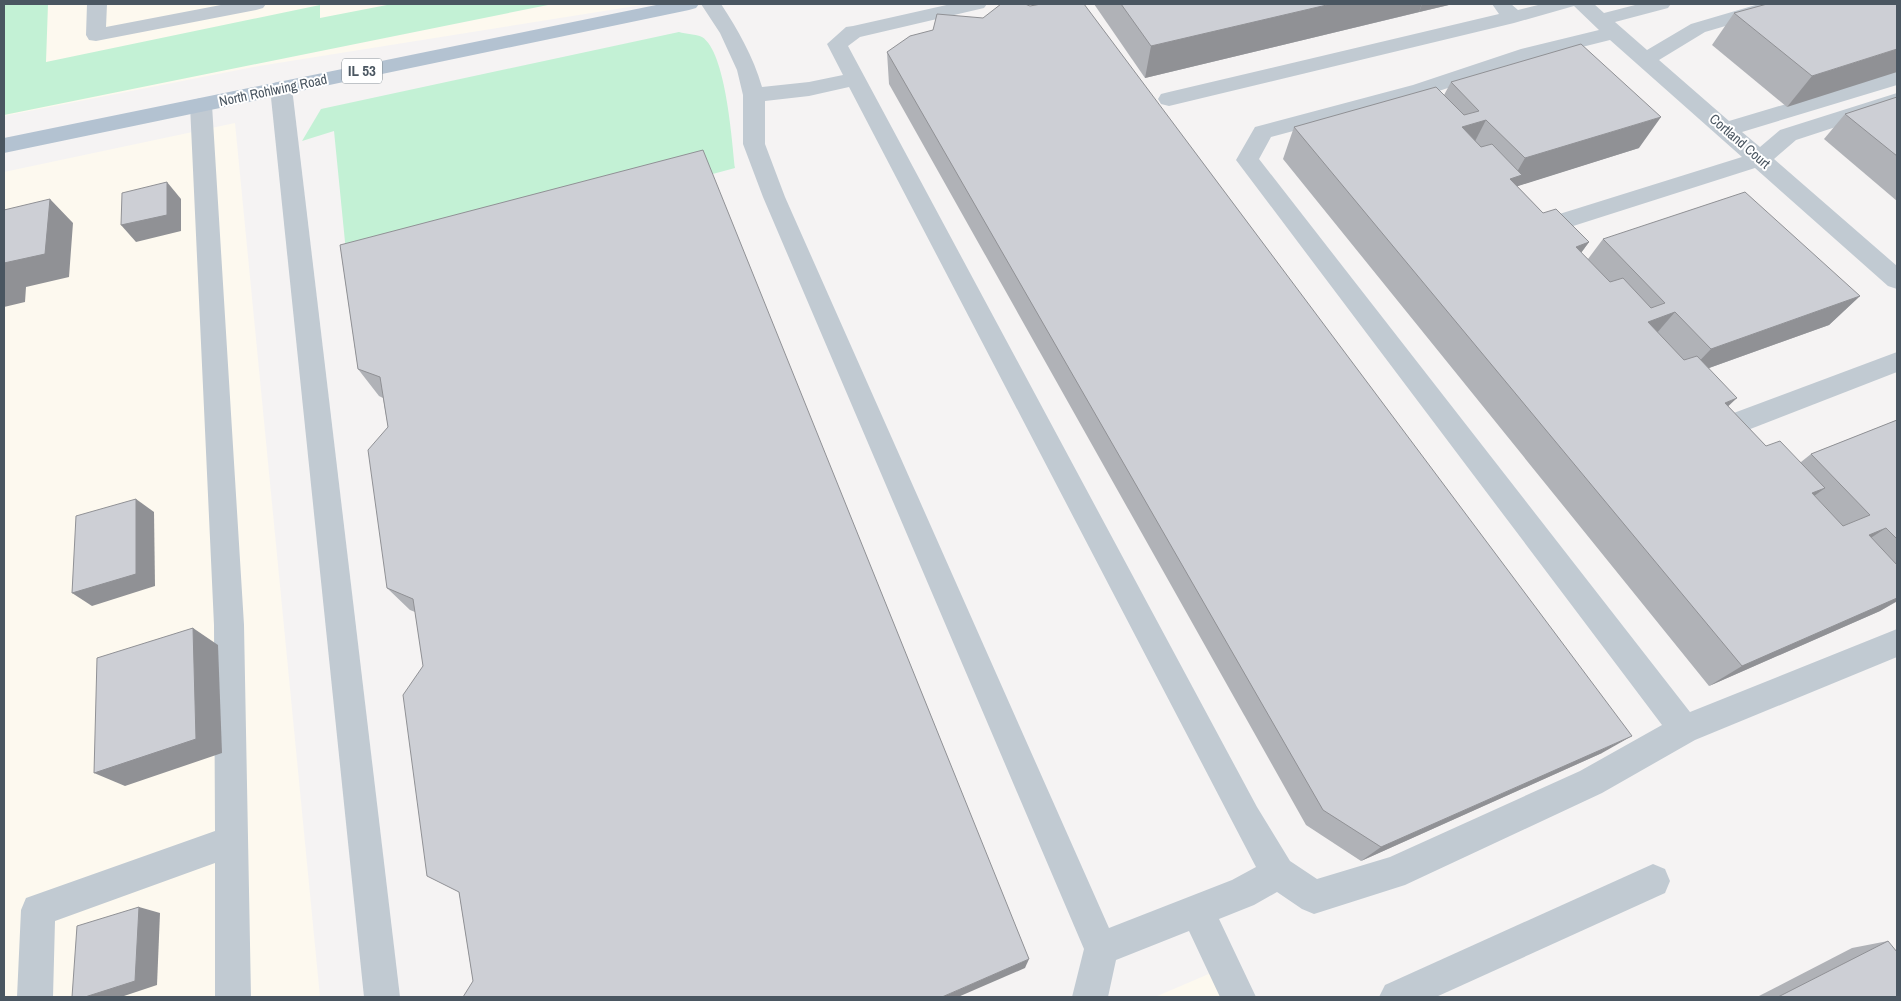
<svg xmlns="http://www.w3.org/2000/svg" width="1901" height="1001" font-family="'Archivo Narrow',sans-serif">
<style>
.commercial{fill:#fdf9ef}
.green{fill:#c3f1d5}
.lines{fill:none;stroke-linecap:round;stroke-linejoin:round}
.minor{fill:#c1cad2;fill-rule:evenodd}
.major{fill:#b3c2d1;fill-rule:evenodd}
.wall{fill:#b0b2b7}
.shaded-wall{fill:#909195}
.building{fill:#cdcfd5;stroke:#909195}
.labels{text-anchor:middle;stroke-width:4;stroke-linejoin:round;paint-order:stroke}
.far-street-label{font-size:14px;fill:#4a5661;stroke:#fff}
.shield{fill:#fff;stroke:#808990;stroke-width:1}
.shield-label{font-size:15px;font-weight:bold;fill:#4a5661}
</style>
<rect width="100%" height="100%" fill="#f5f3f3"/>
<g class="commercial">
<polygon points="4,4 648,4 259,66 4,116"/>
<polygon points="235,123 320,997 4,997 4,172"/>
<polygon points="1232,964 1248,997 1155,997"/>
</g>
<g class="green">
<polygon points="4,4 48,4 46,62 320,5 320,18 392,4 553,4 4,115"/>
<path d="M 679,32 C 686,34 696,34 702,37 C 726,52 732,141 735,168 L 348,272 L 334,131 L 302,141 L 321,109 Z"/>
</g>
<g class="lines">
<g class="minor">
<polygon points="87,4 107,4 106,27 226,4 266,4 263,8 256,10 96,41 89,40 86,35"/>
<path d="M 701,4 L 721,4 C 738,30 753,56 762,87 L 809,82 L 843,75 L 827,44 L 846,27 L 853,26 L 951,4 L 987,4 L 984,8 L 860,37 L 848,46 L 1257,807 L 1290,861 L 1317,879 L 1390,857 L 1580,771 L 1662,725 L 1236,160 L 1255,127 L 1413,85 L 1521,49 L 1599,30 L 1574,6 L 1514,23 L 1169,106 L 1161,104 L 1158,99 L 1161,94 L 1169,92 L 1499,14 L 1492,4 L 1511,4 L 1518,10 L 1542,4 L 1594,4 L 1604,13 L 1639,4 L 1671,4 L 1668,8 L 1615,22 L 1647,50 L 1691,24 L 1759,4 L 1790,4 L 1787,8 L 1705,32 L 1659,60 L 1729,121 L 1897,71 L 1897,85 L 1742,132 L 1760,147 L 1780,130 L 1897,93 L 1897,107 L 1796,140 L 1774,159 L 1897,266 L 1897,289 L 1888,286 L 1755,168 L 1545,235 L 1537,233 L 1533,227 L 1537,221 L 1742,157 L 1610,40 L 1534,59 L 1427,95 L 1271,137 L 1259,159 L 1690,712 L 1897,629 L 1897,657 L 1695,740 L 1602,793 L 1405,885 L 1314,914 L 1302,909 L 1277,892 L 1254,905 L 1219,919 L 1256,997 L 1220,997 L 1189,931 L 1116,960 L 1108,997 L 1072,997 L 1084,949 L 763,197 L 743,144 L 743,95 L 737,70 L 720,33 ZM 849,87 L 1256,867 L 1232,880 L 1109,928 L 785,197 L 765,144 L 765,101 L 809,96 Z"/>
<polygon points="281,81 288,83 292,88 400,997 364,997 270,88 274,83"/>
<polygon points="201,98 209,100 212,105 244,625 251,997 215,997 215,863 55,921 53,997 17,997 21,910 26,898 215,831 214,625 190,105 193,100"/>
<polygon points="1897,352 1897,372 1740,433 1731,430 1727,422 1731,414"/>
<polygon points="1653,864 1665,869 1670,881 1665,893 1436,997 1379,997 1385,985"/>
</g>
<polygon class="major" points="661,4 699,4 696,8 689,10 4,153 4,138"/>
</g>
<g class="wall">
<polygon points="1094,4 1453,4 1145,78"/>
<polygon points="1897,4 1787,107 1712,45 1734,13"/>
<polygon points="887,52 1602,753 1361,861 1306,825 889,84"/>
<polygon points="1451,82 1639,148 1517,186 1543,213 1589,242 1581,253 1588,259 1603,239 1860,296 1829,325 1709,368 1728,406 1766,446 1801,462 1811,454 1897,420 1897,602 1896,602 1880,611 1709,686 1283,159 1294,127 1444,95"/>
<polygon points="1897,97 1897,201 1824,139 1845,114"/>
<polygon points="340,245 1025,968 473,981 415,612 410,610 387,588 388,427 383,398 379,396 358,369"/>
<polygon points="1888,941 1897,997 1757,997 1852,948"/>
</g>
<g class="shaded-wall">
<polygon points="1331,4 1422,4 1419,12 1145,78 1151,46"/>
<polygon points="1422,4 1453,4 1419,12"/>
<polygon points="1897,49 1897,72 1787,107 1812,76"/>
<polygon points="1661,117 1639,148 1515,187 1510,179 1514,177 1525,158"/>
<polygon points="1486,120 1470,151 1462,127"/>
<polygon points="167,182 181,199 181,231 136,242 121,225"/>
<polygon points="50,199 73,223 69,277 26,287 25,302 4,307 4,263"/>
<polygon points="1589,242 1567,272 1576,247"/>
<polygon points="1860,296 1829,325 1684,377 1711,349"/>
<polygon points="1675,312 1650,341 1648,322"/>
<polygon points="1737,398 1708,425 1725,403"/>
<polygon points="1825,488 1791,513 1812,493"/>
<polygon points="136,499 154,512 155,586 92,606 72,593"/>
<polygon points="1886,528 1849,552 1869,535"/>
<polygon points="1897,598 1897,601 1880,611 1709,686 1742,666"/>
<polygon points="193,628 218,645 222,753 125,786 94,773"/>
<polygon points="1632,736 1602,753 1361,861 1381,847"/>
<polygon points="139,907 160,913 157,985 121,997 85,997"/>
<polygon points="1029,959 1025,968 958,997 942,997"/>
</g>
<g class="building">
<polygon points="1001,4 1025,4 1030,6 1041,4 1084,4 1632,736 1381,847 1323,810 887,52 910,36 933,30 937,14 983,18"/>
<polygon points="1121,4 1331,4 1151,46"/>
<polygon points="1767,4 1897,4 1897,49 1812,76 1734,13"/>
<polygon points="1581,44 1661,117 1525,158 1486,120 1462,127 1481,147 1492,144 1522,175 1510,179 1543,213 1556,209 1589,242 1576,247 1610,282 1623,278 1651,308 1665,303 1603,239 1745,192 1860,296 1711,349 1675,312 1648,322 1684,360 1697,356 1737,398 1725,403 1766,446 1780,441 1825,488 1812,493 1843,526 1870,515 1811,454 1897,420 1897,539 1886,528 1869,535 1897,565 1897,598 1742,666 1294,127 1436,87 1464,115 1479,111 1451,82"/>
<polygon points="1897,97 1897,156 1845,114"/>
<polygon points="703,150 1029,959 942,997 463,997 473,981 459,892 427,876 403,695 423,666 413,599 387,588 368,450 388,427 380,377 358,369 340,245"/>
<polygon points="167,182 167,215 121,225 122,193"/>
<polygon points="50,199 45,254 4,263 4,210"/>
<polygon points="136,499 136,574 72,593 76,516"/>
<polygon points="193,628 196,739 94,773 97,658"/>
<polygon points="139,907 135,981 85,997 72,997 77,926"/>
<polygon points="1888,941 1897,952 1897,997 1778,997"/>
</g>
<g class="labels">
<g class="far-street-label">
<text transform="translate(273 90) rotate(-12)" y="5">North Rohlwing Road</text>
<text transform="translate(1740 141) rotate(41)" y="5">Cortland Court</text>
</g>
<rect class="shield" x="342" y="58.5" width="40" height="25" rx="4"/>
<g class="shield-label">
<text x="362" y="76">IL 53</text>
</g>
</g>
<rect width="1901" height="1001" fill="none" stroke="#4a5661" stroke-width="10"/>
</svg>
